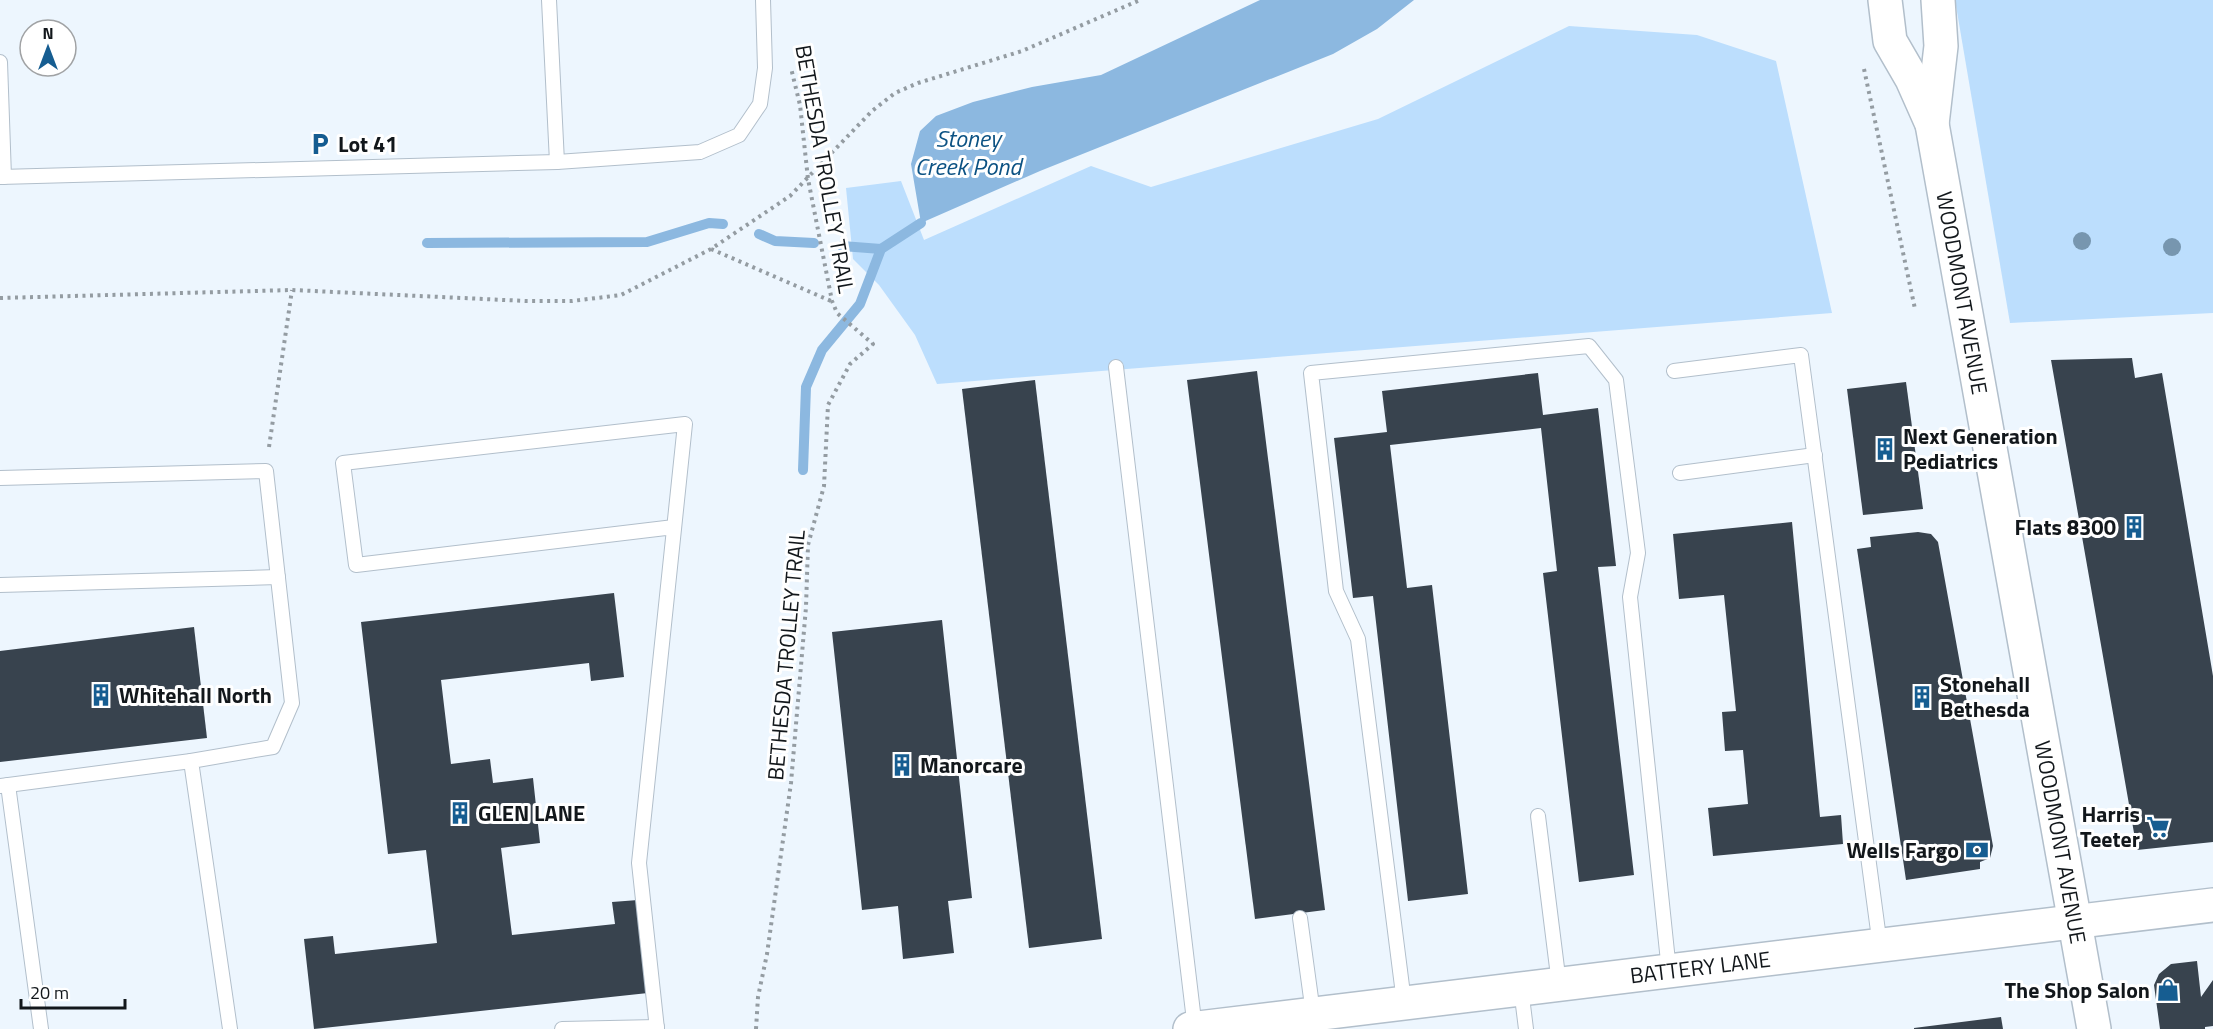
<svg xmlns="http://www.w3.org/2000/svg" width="2213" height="1029" font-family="'Titillium Web',sans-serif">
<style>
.green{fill:#bcdefd}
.water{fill:#8cb8e0}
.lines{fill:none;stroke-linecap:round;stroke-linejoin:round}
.stream{stroke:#8cb8e0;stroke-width:10}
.building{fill:#38434e}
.lane-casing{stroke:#b2bfcb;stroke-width:16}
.secondary-casing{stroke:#b2bfcb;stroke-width:36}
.path{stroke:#949ca2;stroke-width:4;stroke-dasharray:3 4.5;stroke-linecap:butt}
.lane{stroke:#fff;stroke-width:14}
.secondary{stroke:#fff;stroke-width:33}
.tree{fill:#7796af}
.labels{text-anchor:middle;stroke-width:6;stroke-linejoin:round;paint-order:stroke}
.poi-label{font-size:22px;font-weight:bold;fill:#12171b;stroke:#fff;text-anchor:start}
.street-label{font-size:22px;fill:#12171b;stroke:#fff}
.water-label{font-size:24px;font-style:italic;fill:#0c5283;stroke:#fff}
</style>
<rect width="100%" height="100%" fill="#edf6fe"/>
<g class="green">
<polygon points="1955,0 2213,0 2213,313 2010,323"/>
<polygon points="1569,26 1697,35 1776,61 1832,313 937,384 915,335 879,285 853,259 846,188 901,181 924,240 1091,166 1151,187 1378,119"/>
</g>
<polygon class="water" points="1260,0 1414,0 1377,29 1333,54 1040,171 921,223 911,164 920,131 936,116 973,102 1032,87 1101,75"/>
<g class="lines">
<g class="stream">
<polyline points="759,234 775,241 814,243"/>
<polyline points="427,243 647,242 709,223 723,224"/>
<polyline points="842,246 881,249"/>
<polyline points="803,470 806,387 822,350 860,304 881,249 921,223"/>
</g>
</g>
<g class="building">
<polygon points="2132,358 2135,378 2162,373 2213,676 2213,842 2137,850 2051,360"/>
<polygon points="1257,371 1325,910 1255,919 1187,380"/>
<polygon points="1538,373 1543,415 1598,408 1616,566 1598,567 1634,875 1579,882 1543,573 1557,571 1541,428 1390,445 1407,588 1432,585 1468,894 1408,901 1373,596 1353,598 1334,438 1387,432 1382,391"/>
<polygon points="1035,380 1102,939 1029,948 962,389"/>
<polygon points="1906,382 1923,509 1863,515 1847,389"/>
<polygon points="1792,522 1820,817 1841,815 1843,844 1713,856 1708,808 1748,804 1743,750 1725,751 1722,712 1736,711 1724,595 1679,599 1673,534"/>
<polygon points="1918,532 1931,534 1938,542 1993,846 1990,858 1980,862 1980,869 1906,880 1857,549 1871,547 1870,537"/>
<polygon points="614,593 624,677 591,681 589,663 441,680 451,764 490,759 493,783 533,778 540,843 501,848 512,935 615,924 612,902 638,900 648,993 314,1029 304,939 333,936 335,954 437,943 426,850 388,854 361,622"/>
<polygon points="942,620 972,898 948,901 954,953 903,959 898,906 862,910 832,632"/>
<polygon points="194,627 207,738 0,762 0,651"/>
<polygon points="2197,961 2201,997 2213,980 2213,1026 2205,1027 2205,1029 2160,1029 2154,985 2159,974 2171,964"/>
<polygon points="2001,1017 2003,1029 1914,1029 1914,1028"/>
</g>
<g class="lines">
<g class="lane-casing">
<g id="lane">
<polyline points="0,62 4,177"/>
<polyline points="557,162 700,152 739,135 760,104 765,68 763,0"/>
<polyline points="0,177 557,162 549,0"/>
<polyline points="1116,367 1195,1029"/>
<polyline points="1674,371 1801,355 1880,946"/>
<polyline points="1680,473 1815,455"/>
<polyline points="0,478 266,471 292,703 273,747 191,761 230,1029"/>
<polyline points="0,585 278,577"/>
<polyline points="8,785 41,1029"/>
<polyline points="0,786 191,761"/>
<polyline points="1538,816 1559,984"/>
<polyline points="1300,918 1313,1013"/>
<polyline points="1521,989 1526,1029"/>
<polyline points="1404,1002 1358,639 1336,591 1311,373 1589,346 1616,380 1638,553 1630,597 1669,971"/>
<polyline points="562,1029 657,1027"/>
<polyline points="657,1029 639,863 685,424 343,463 356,565 674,527"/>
</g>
</g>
<g class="secondary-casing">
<g id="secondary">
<path id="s1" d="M 1885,0 L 1890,41 L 1912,79 L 1932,124 L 2094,1029"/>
<polyline points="1932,124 1941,46 1938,0"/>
<path id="s2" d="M 1190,1029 L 2213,905"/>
</g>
</g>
<g class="path">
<polyline points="1864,69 1915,309"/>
<polyline points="711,249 831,301"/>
<polyline points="0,298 292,290 526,301 572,301 621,295 711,249 790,196 872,111 895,93 918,83 1022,51 1140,0"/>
<polyline points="269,447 292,290"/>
<polyline points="756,1029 758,997 767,954 791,783 806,607 808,545 824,486 828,405 850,364 873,344 837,313 832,301 808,179 800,105 791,68"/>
</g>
<use href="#lane" class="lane"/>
<use href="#secondary" class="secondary"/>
</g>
<g class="tree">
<circle cx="2082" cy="241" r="9"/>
<circle cx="2172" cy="247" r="9"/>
</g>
<defs>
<g id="parking-bare" transform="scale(1.8)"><path d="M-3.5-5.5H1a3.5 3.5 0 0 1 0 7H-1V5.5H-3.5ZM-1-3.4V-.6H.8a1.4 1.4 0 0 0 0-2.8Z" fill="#165d91" stroke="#fff" stroke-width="2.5" paint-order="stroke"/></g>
<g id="building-bare" transform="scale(1.8)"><path d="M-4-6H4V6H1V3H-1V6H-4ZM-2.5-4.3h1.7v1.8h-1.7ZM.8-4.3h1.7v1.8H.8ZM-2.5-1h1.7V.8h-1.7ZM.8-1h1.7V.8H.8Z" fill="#165d91" stroke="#fff" stroke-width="2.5" paint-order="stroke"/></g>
<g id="supermarket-bare" transform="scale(1.8)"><path d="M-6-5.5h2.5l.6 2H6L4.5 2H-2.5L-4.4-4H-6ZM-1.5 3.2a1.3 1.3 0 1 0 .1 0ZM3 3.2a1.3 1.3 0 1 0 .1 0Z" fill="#165d91" stroke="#fff" stroke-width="2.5" paint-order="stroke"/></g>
<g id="bank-bare" transform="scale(1.8)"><path d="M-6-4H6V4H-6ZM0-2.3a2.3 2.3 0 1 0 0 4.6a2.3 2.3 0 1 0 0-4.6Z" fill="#165d91" stroke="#fff" stroke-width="2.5" paint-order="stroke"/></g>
<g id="shop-bare" transform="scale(1.8)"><path d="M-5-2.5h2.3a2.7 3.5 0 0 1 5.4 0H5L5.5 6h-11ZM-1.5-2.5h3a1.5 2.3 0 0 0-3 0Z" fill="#165d91" stroke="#fff" stroke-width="2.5" paint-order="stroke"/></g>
</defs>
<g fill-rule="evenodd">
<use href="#parking-bare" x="320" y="144"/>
<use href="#building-bare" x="1885" y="449"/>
<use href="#building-bare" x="2134" y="527"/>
<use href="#building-bare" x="101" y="695"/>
<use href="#building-bare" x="1922" y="697"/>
<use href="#building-bare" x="902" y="765"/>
<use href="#building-bare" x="460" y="813"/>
<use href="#supermarket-bare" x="2158" y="827"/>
<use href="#bank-bare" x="1977" y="850"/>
<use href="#shop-bare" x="2168" y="990"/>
</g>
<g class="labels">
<g class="poi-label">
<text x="338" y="152">Lot 41</text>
<text x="1903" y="444">Next Generation<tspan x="1903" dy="25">Pediatrics</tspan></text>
<text x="2116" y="535" text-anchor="end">Flats 8300</text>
<text x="1940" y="692">Stonehall<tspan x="1940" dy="25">Bethesda</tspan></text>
<text x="119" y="703">Whitehall North</text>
<text x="920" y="773">Manorcare</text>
<text x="478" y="821">GLEN LANE</text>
<text x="2140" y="822" text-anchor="end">Harris<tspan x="2140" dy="25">Teeter</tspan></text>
<text x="1959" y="858" text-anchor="end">Wells Fargo</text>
<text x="2150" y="998" text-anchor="end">The Shop Salon</text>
</g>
<g class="street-label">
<text transform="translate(825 169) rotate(80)" y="8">BETHESDA TROLLEY TRAIL</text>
<text dy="8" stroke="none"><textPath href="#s1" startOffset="306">WOODMONT AVENUE</textPath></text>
<text transform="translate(786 655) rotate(-85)" y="8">BETHESDA TROLLEY TRAIL</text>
<text dy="8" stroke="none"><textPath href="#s1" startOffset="864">WOODMONT AVENUE</textPath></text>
<text dy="8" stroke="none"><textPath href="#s2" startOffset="514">BATTERY LANE</textPath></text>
</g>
<g class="water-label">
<text x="968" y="147">Stoney<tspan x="968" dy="28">Creek Pond</tspan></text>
</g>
</g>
<g transform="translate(48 48)"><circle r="28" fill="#ffffff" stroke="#a0a2a4" stroke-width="1.5"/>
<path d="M0-4.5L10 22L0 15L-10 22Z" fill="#165d91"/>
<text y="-9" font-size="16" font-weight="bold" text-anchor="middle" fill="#12171b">N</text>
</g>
<path d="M21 999v9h104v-9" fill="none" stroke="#12171b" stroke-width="3"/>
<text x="30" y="999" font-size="18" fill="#12171b" stroke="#ffffff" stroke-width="4.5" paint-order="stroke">20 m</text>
</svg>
